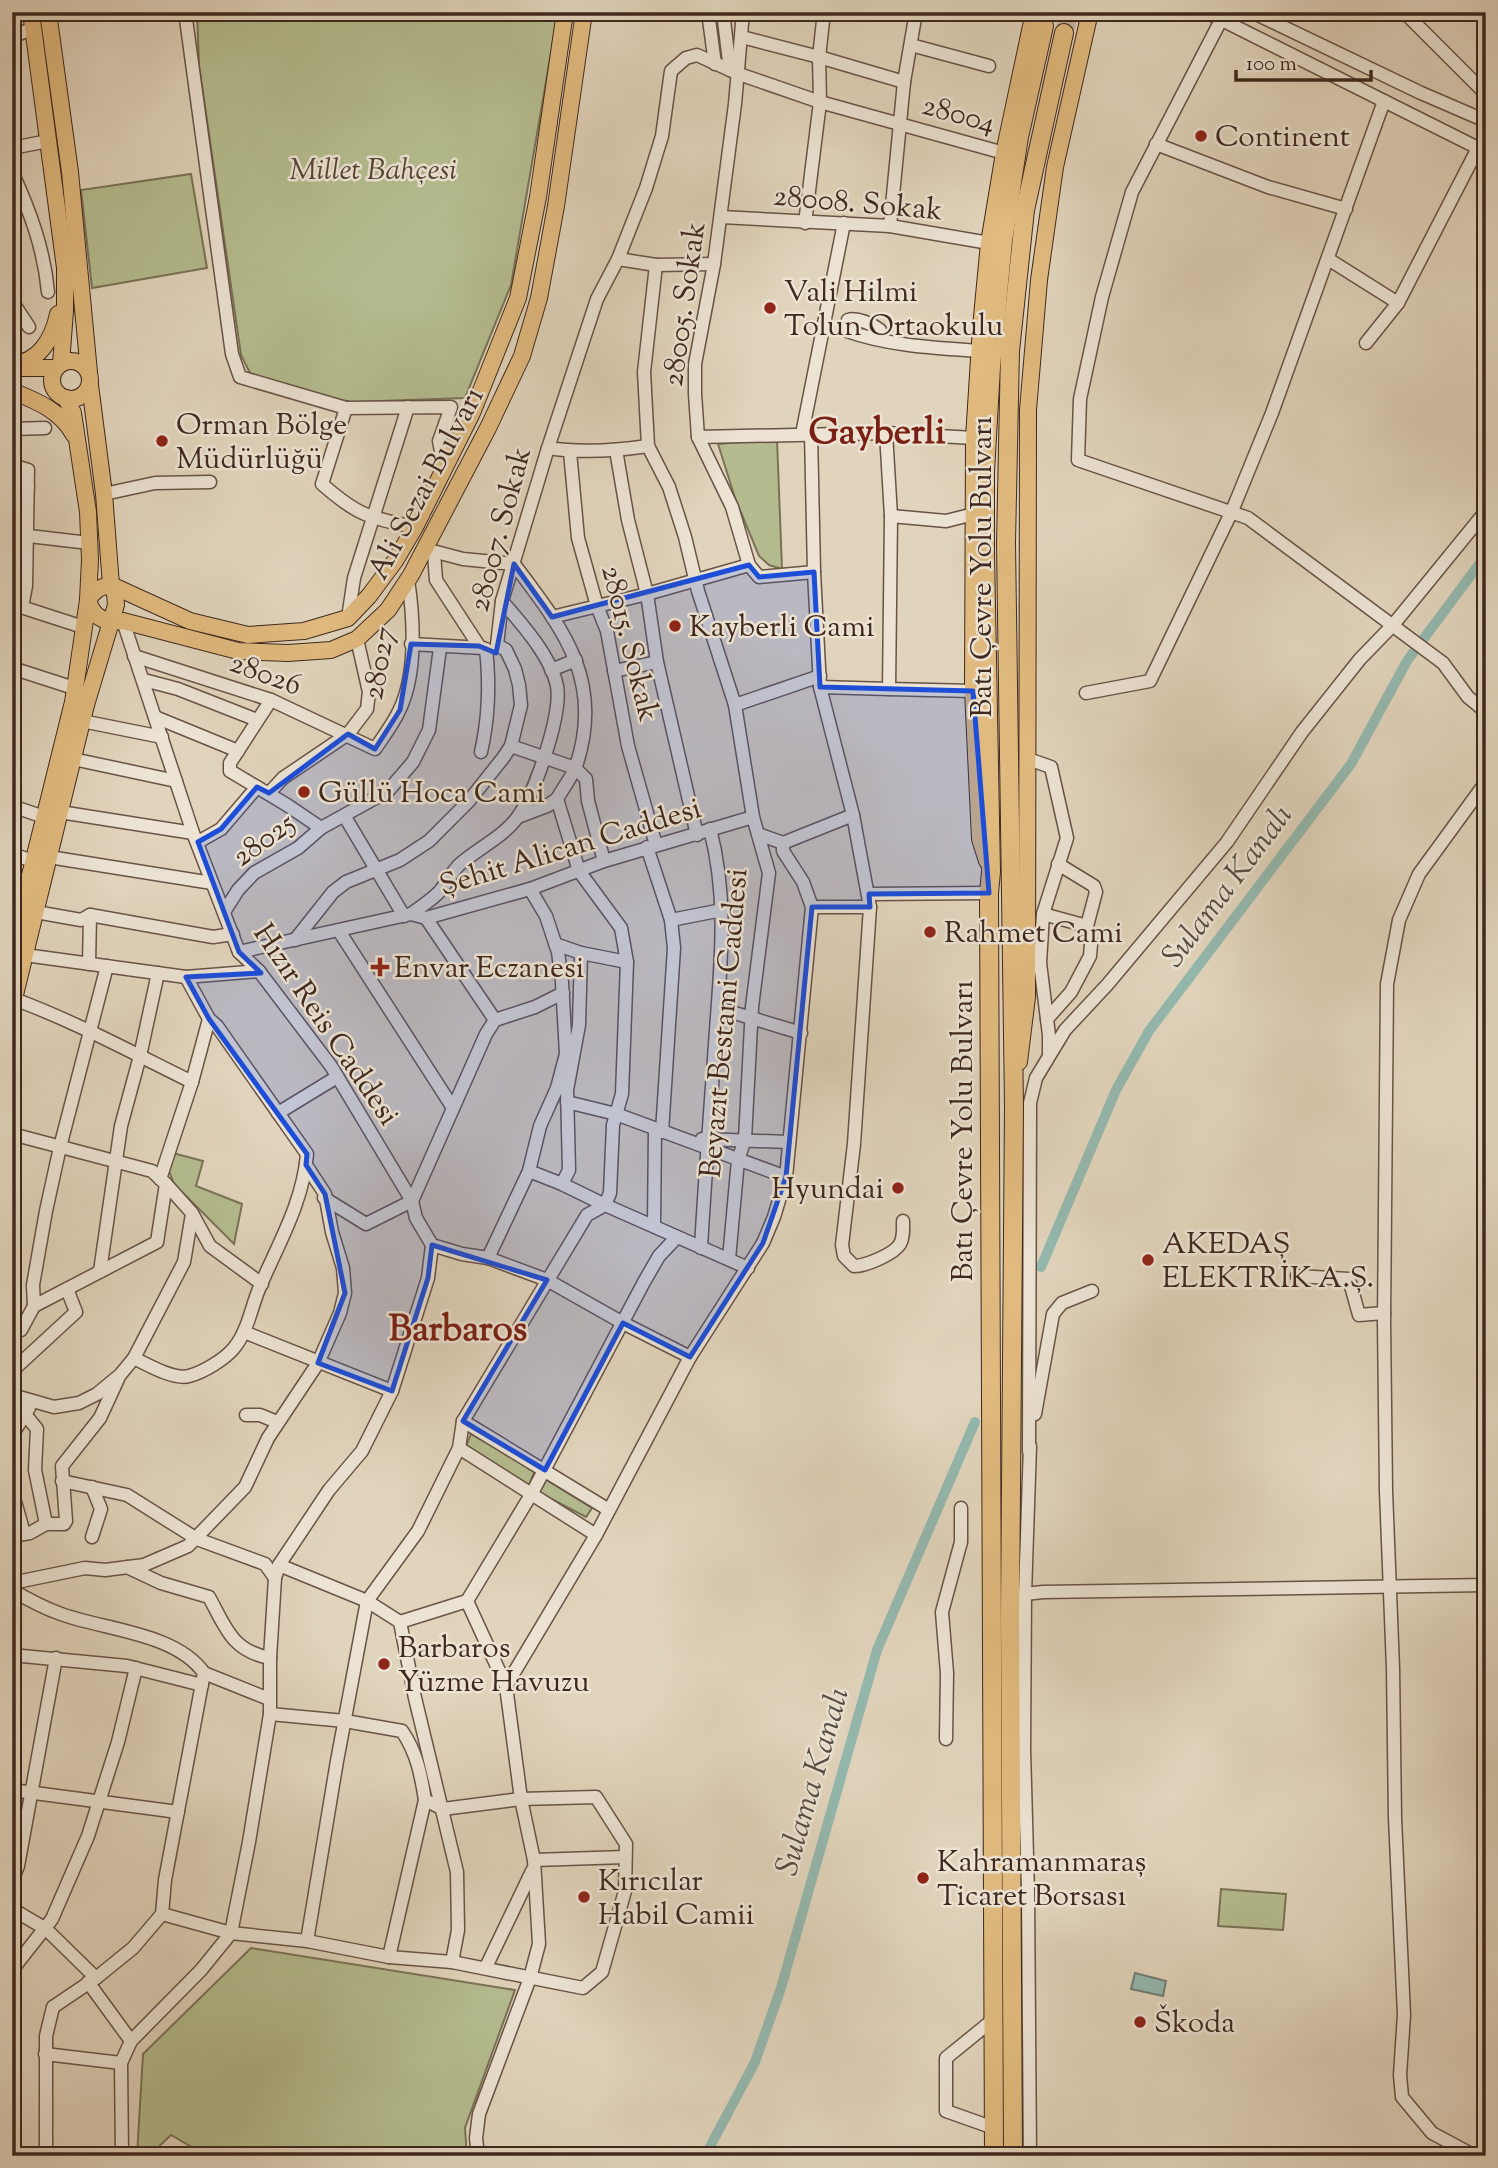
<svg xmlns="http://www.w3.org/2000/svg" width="1498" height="2168" font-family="'Sorts Mill Goudy',serif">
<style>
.green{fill:#b4bc8f;stroke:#7a7256;stroke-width:2}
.water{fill:#94b8ae;stroke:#727e74;stroke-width:2}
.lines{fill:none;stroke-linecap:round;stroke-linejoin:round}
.canal{stroke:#94b8ae;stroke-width:10}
.highway-tunnel{stroke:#c1b29c;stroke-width:18;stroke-dasharray:18 9;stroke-linecap:butt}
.minor-casing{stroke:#685346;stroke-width:15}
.major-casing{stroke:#3f281e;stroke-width:18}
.highway-casing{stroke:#3f281e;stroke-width:20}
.minor{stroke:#ece3d3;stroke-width:12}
.major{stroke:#e0ba7e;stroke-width:16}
.highway{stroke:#e0ba7e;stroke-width:18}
.marked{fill:#1d4ed8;fill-opacity:0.2;stroke:#1d4ed8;stroke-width:5;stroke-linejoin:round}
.poi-dot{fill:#8f2418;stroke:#ece3d3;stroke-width:2.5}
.labels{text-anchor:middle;stroke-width:5;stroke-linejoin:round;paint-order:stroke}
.street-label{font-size:30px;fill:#3f281e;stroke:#ece3d3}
.poi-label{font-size:30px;fill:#3f281e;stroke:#ece3d3;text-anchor:start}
.park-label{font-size:30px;font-style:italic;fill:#564635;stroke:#ece3d3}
.water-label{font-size:32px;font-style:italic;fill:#544c42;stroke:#ece3d3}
.district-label{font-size:37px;font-weight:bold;fill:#7a1f14;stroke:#ece3d3}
</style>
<rect width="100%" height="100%" fill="#e1d4bc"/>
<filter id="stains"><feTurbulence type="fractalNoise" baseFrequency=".00286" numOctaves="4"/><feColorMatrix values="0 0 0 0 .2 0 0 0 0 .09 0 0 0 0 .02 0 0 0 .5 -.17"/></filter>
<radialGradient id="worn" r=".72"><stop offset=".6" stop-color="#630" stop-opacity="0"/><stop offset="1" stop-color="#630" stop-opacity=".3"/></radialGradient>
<g class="green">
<polygon points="197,12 558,12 511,285 465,398 351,402 254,381 241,355 199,65"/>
<polygon points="191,174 207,268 92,288 81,190"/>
<polygon points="777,439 782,569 769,565 759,556 735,498 718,444"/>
<polygon points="169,1152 203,1161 196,1186 242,1204 234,1244 174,1184 169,1171"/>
<polygon points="471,1434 535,1470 529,1485 465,1449"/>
<polygon points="545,1479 592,1508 586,1517 538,1492"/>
<polygon points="1221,1889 1286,1894 1283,1930 1218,1926"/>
<polygon points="251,1948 515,1990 465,2128 467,2156 207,2156 171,2135 149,2156 137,2156 143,2054"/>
</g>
<polygon class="water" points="1135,1973 1166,1981 1163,1996 1131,1989"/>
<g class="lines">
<g class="canal">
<polyline points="1041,1267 1116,1090 1149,1031 1351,764 1407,661 1486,555"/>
<polyline points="705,2156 755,2062 781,1988 877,1650 975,1422"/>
</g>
<polyline class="highway-tunnel" points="1064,33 1070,12"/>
<g class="minor-casing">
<g id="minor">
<polyline points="185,12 232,354 240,377 346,408 451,407 439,441 444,468"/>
<polyline points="708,12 715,64"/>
<polyline points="723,12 730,70"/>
<polyline points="743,12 735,104 714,264 695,364 695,394 698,437 732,507 749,565 759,577 814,572"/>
<polyline points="1206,12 1486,152"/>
<polyline points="1252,12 1421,93 1486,121"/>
<polyline points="1404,12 1486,94"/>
<polyline points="1481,12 1486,17"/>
<polyline points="1221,20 1132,192 1102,297 1080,399 1078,460 1248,518 1443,663 1468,697 1486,712"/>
<polyline points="12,37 33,28"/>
<polyline points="742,37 819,57 904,82"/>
<polyline points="911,45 989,66"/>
<polyline points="1156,144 1268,187 1346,209"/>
<polyline points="12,148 48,141"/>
<path d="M 12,172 C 30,211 44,249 48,292"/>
<polyline points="721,217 890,226 989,243"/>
<polyline points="805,223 820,102 819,57 824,12"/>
<polyline points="890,226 904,82 916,12"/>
<polyline points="618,259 656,265 714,264"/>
<polyline points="1328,259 1398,303"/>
<polyline points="656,265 644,372 648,446 669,487 685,537 698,591 735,705 753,817 769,873 752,1007 745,1139 738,1160 729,1259"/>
<polyline points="1486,288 1486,311"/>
<polyline points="12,301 29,327"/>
<path d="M 880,340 L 880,330 C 872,324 857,317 848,320 L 847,331 C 889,346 936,348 980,351"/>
<polyline points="1366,343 1398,303 1478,148"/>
<path d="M 346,408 L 322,484 C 357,515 369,518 415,527"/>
<polyline points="12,429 45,428"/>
<path d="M 811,433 L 814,572 L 820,687 L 853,815 L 870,907 L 854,1144 L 842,1245 L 844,1256 L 854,1266 C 866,1266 894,1254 900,1244 C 904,1237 903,1229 903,1221"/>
<polyline points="886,433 891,516 889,689 973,691"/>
<polyline points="802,434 844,223"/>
<polyline points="698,437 886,433 974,438"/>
<path d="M 548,448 C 581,453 614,451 648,446"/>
<polyline points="616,450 628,520 647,594 657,662 697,835"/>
<polyline points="570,452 578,538 597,606 607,631 628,746 656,845"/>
<polyline points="12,465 28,470 26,586 22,607"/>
<polyline points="12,484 28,487"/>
<polyline points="104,494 155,483 210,482"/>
<polyline points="891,516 946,521 974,514"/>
<polyline points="12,534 89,543"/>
<polyline points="434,553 436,580 479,646"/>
<polyline points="12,604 83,627"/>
<polyline points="552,617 647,594 749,565"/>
<polyline points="348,618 354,578 408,407"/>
<polyline points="411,644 483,648"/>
<polyline points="497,645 502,601 548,448 597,299 618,259 646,188 662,136 671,71 686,58 697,55 739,74 820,102 1004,153"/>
<path d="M 134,656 L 271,700 L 375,749 C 383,737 393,724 399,711 C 417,675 414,619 408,580"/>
<polyline points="12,668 74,688"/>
<polyline points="551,670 576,660"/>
<polyline points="614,671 657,662"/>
<polyline points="144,680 178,689 257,720"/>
<polyline points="820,687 889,689"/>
<polyline points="1086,693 1150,681 1232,511 1272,413 1384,101"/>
<polyline points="271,700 230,763 230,771 287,805 321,828"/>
<polyline points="735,705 820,676"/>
<polyline points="155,717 238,751"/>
<polyline points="82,721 162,737"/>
<polyline points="511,746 575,768 586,779 588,801 604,861"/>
<path d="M 481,752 C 489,717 490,685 486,649"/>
<polyline points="73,759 176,781"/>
<polyline points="1028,759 1051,767 1067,838 1043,914 1040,963 1049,1035 1049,1055"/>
<polyline points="269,793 283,778 348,734 367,709 369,692 357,639"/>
<polyline points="12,806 44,817"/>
<polyline points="60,812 193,833"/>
<polyline points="345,817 404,916"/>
<polyline points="518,817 547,806 557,799"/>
<polyline points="758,834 783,843 853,815"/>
<polyline points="198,842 221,829 257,787"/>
<polyline points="647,847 671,920 674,948 662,1132"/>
<polyline points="12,854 33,861"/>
<polyline points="49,857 212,883"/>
<polyline points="869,894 989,893"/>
<polyline points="812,907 870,907"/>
<polyline points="36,912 81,920 90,915 213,937 233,934"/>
<polyline points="224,912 238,890 254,873 298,848 321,828 388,791 413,762 429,730 440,648"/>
<path d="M 411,914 C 420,907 432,900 440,891 C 447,883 452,872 459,865 C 478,848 502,838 517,818 C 535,794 562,714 557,686 C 551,656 521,623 502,601"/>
<polyline points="1043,914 1087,926"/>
<polyline points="426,918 495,1020"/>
<polyline points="671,920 722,910"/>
<polyline points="339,931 453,1108"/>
<polyline points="295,940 333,892 346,882 400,860 429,841 468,802 503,758 511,746 521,705 519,685 515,669 506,650 497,645"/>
<polyline points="555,944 581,953 627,962"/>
<polyline points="239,952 411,914 426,918 530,889 604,861 753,817"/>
<polyline points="25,955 186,977 259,971"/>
<polyline points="89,964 90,915"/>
<path d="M 14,999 C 76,1022 133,1053 192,1082"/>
<polyline points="718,1008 801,1033"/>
<polyline points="1047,1019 1071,992 1090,956 1091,944 1087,926 1096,892 1094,886 1058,864"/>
<polyline points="567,1102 616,1114 786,1177"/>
<polyline points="278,1113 337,1077"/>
<polyline points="12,1134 152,1171 166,1184 192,1213 210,1246 262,1284"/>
<polyline points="702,1139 789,1142"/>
<polyline points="529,1171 562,1184 605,1205 748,1268"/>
<polyline points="160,1179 192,1082 209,1019"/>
<polyline points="562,1184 569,1170 567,1090 579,1025 581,953"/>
<polyline points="324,1198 366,1224 412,1201 486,1034 495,1020 535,1007 563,993"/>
<polyline points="654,1226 655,1129"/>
<polyline points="432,1245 462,1254 488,1258 529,1171 540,1126 557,1088 566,1054 562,982 558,952 546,916 530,889"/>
<path d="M 701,1248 C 705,1176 711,1103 716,1030 C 721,961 728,897 710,829"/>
<polyline points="488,1258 547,1280 623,1323 690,1357"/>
<polyline points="100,1271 121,1126 140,1056 158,973"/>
<polyline points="1297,1276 1349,1279 1359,1315 1384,1313"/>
<polyline points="34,1306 157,1242 166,1184"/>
<polyline points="244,1332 392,1391"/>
<polyline points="12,1333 21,1330 34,1306 33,1285 46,1211 60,1147 107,966"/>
<path d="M 134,1358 C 148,1365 174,1380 189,1376 C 204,1372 225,1359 234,1348 C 248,1331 251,1308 259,1289 C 278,1244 303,1203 307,1154 L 217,1026 L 209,1019 L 186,977"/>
<polyline points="12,1371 76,1312 67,1289"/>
<polyline points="12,1398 19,1397 54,1407 79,1403 97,1394 120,1375 134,1358 184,1262 192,1214"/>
<polyline points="12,1398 37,1429 35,1470 46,1524"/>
<polyline points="1035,1414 1053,1314 1062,1303 1092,1291"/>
<polyline points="246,1415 260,1415 277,1422"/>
<polyline points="463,1421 609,1510"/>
<polyline points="12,1435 29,1408"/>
<polyline points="459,1448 596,1535"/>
<polyline points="1029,1451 1030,1103 1036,1078 1065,1030 1107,985 1227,842 1302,732 1360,659 1393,625 1486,511"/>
<polyline points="62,1481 127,1495 197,1539 265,1564 275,1578"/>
<polyline points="12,1491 24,1533"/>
<polyline points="12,1536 30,1533 46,1524 64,1524 66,1521 62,1466 100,1418 118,1379"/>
<polyline points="92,1537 101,1509 92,1487"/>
<polyline points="279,1565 367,1601 400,1622 415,1698 457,1872 458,1930 452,1962"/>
<path d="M 127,1567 L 161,1583 L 209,1597 C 226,1628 232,1651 270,1658"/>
<polyline points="12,1583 85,1568 105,1570 144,1565 188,1546 245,1487 268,1438 318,1363 340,1313 345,1293 343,1268 332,1232 325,1194 306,1165"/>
<path d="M 12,1590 C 27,1599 44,1608 61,1614 C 105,1630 176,1633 204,1673 L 165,1880 L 162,1914 L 133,1948 L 96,1978 L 53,2007 L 46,2036 L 46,2156"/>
<polyline points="1019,1600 1025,1594 1043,1592 1486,1585"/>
<polyline points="400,1622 467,1601"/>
<polyline points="12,1655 127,1666 202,1685"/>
<polyline points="204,1673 269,1699"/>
<polyline points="506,1686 596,1535 690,1357 763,1243 774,1217 786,1177 812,907 803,882 783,851 783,843"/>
<polyline points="946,1739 947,1673 942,1612 961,1542 961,1508"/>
<polyline points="12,1790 178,1812"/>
<polyline points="534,1860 625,1857"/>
<polyline points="12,1880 18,1866 56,1658"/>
<polyline points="12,1909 46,1929 96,1978"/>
<path d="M 162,1914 L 231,1933 L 307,1941 L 389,1957 L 452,1962 L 583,1988 L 602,1972 L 625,1891 L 626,1844 L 596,1797 L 521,1799 L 443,1809 L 425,1800 C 421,1775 417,1753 402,1731 L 345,1721 L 270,1714"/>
<path d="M 307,1941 L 337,1761 L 367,1601 L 418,1531 L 459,1448 L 463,1421 L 587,1215 L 605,1205 L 610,1193 L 613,1125 L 622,1094 L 627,962 L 621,928 L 579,871 L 557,799 C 563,788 572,777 576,766 C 605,680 562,628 514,564 L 463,559 L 425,549"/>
<polyline points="389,1957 425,1800"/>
<polyline points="486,1967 532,1871"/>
<polyline points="12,1970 52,1919 88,1836 118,1742 136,1668"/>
<polyline points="88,1982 131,2041"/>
<polyline points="994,2019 946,2058 946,2111 994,2128"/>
<polyline points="45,2054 121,2063"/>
<polyline points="122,2156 121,2063 131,2041 201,1970 231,1933 249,1842 270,1714 270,1658 275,1578 279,1565 329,1490 362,1451 392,1391 428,1278 432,1245 416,1218 412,1201 331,1066 259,971 239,952 193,833 123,621"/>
<polyline points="478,2156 476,2138 479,2114 530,1978 539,1944 534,1860 521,1799 506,1686 467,1601 532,1493 644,1282 659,1256 677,1237"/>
<polyline points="1030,2156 1028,1892 1024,1749 1025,1594 1030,1446"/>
<polyline points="1475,2156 1432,2133 1402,2097 1400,2075 1404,2015 1395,1818 1393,1668 1386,1491 1384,1321 1387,984 1399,920 1419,874 1486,782"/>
</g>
</g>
<g class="major-casing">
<g id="major">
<polyline points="31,12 65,268 65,311 61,364"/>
<polyline points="48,12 70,172 89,372"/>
<circle cx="71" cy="380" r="19"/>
<path d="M 12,364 C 39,363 53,338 58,314"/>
<polyline points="13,368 56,368"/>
<path d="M 12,391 C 37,401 61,411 74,435"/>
<path d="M 88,600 C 93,618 105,623 123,621 L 238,651 L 288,653 L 331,650 L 357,639 L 388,610 L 411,575 L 488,428 L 522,356 L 539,298 L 556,206 L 584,12"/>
<path d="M 88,600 C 94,590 100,587 111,585 L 190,621 L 248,635 L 304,631 L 348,618 L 369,596 L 395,561 L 415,527 L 472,413 L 518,298 L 538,197 L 565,12"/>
<polyline points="987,861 980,839 973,691 974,438 981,327 989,243 1004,153 1034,12"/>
<polyline points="12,948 73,702 88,600 90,560 88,512 73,413 66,398"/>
<polyline points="12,1007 86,705 116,605 115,594 111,585 104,494 90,385"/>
<polyline points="1019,1062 1027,997 1028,410 1039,280 1055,167 1090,12"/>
</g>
</g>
<g class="highway-casing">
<g id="highway">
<polyline points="994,2156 989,893 991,872 985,552 985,472 991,367 1003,241 1019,137 1044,26"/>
<polyline points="1013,2156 1010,1615 1014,1106 1006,543 1010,351 1025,210 1064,33"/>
</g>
</g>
<use href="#minor" class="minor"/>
<use href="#major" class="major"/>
<use href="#highway" class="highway"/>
</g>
<path class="marked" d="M 514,564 L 552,617 L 749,565 L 759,577 L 814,572 L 820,687 L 973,691 L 989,893 L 869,894 L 870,907 L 812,907 L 786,1177 L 763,1243 L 690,1357 L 623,1323 L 545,1470 L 463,1421 L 547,1280 L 432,1245 L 428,1278 L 392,1391 L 318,1363 L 345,1293 L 325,1194 L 306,1165 L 307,1154 L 209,1019 L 186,977 L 261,973 L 239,952 L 198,842 L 221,829 L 257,787 L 269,793 L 348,734 L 375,749 L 400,710 L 411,644 L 479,646 L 496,653 Z"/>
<g class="poi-dot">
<circle cx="1201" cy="136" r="7"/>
<circle cx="770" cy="308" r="7"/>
<circle cx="162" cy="441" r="7"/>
<circle cx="675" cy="626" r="7"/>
<circle cx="304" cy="792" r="7"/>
<circle cx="930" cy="932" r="7"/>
<path d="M376.5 956.5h7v7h7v7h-7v7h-7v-7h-7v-7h7z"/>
<circle cx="898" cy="1188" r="7"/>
<circle cx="1148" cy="1260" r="7"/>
<circle cx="384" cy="1664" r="7"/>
<circle cx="923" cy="1878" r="7"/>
<circle cx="584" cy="1897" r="7"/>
<circle cx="1140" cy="2022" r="7"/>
</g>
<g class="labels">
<g class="street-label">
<text transform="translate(959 113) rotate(15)" y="10">28004</text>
<text transform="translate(858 202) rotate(5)" y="10">28008. Sokak</text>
<text transform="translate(683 304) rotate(-82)" y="10">28005. Sokak</text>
<text transform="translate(425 483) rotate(-62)" y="10">Ali Sezai Bulvarı</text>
<text transform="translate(499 529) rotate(-75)" y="10">28007. Sokak</text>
<text transform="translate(981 567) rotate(-90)" y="10">Batı Çevre Yolu Bulvarı</text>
<text transform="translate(631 643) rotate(76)" y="10">28015. Sokak</text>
<text transform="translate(378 663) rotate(-80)" y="10">28027</text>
<text transform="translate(266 673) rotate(20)" y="10">28026</text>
<text transform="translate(263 839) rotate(-36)" y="10">28025</text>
<text transform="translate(570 846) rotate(-17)" y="10">Şehit Alican Caddesi</text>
<text transform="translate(723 1023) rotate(-85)" y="10">Beyazıt Bestami Caddesi</text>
<text transform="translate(327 1024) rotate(56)" y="10">Hızır Reis Caddesi</text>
<text transform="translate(962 1131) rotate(-90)" y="10">Batı Çevre Yolu Bulvarı</text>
</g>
<g class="poi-label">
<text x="1215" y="146">Continent</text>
<text x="784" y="301">Vali Hilmi<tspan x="784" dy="34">Tolun Ortaokulu</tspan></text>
<text x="176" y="434">Orman Bölge<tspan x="176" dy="34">Müdürlüğü</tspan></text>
<text x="689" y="636">Kayberli Cami</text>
<text x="318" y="802">Güllü Hoca Cami</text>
<text x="944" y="942">Rahmet Cami</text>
<text x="394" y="977">Envar Eczanesi</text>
<text x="884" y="1198" text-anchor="end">Hyundai</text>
<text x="1162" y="1253">AKEDAŞ<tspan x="1162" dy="34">ELEKTRİK A.Ş.</tspan></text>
<text x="398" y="1657">Barbaros<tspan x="398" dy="34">Yüzme Havuzu</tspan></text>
<text x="937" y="1871">Kahramanmaraş<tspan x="937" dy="34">Ticaret Borsası</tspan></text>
<text x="598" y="1890">Kırıcılar<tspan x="598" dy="34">Habil Camii</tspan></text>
<text x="1154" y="2032">Škoda</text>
</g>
<g class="park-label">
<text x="373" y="179">Millet Bahçesi</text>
</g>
<g class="water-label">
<text transform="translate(1226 885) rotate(-53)" y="11">Sulama Kanalı</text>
<text transform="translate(811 1781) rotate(-74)" y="11">Sulama Kanalı</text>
</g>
<g class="district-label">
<text x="877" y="443">Gayberli</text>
<text x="458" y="1340">Barbaros</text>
</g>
</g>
<rect width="1498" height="2168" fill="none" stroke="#e1d4bc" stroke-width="42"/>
<rect x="14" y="14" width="1470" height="2140" fill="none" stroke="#3f281e" stroke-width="3.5"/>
<rect x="21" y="21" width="1456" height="2126" fill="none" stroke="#3f281e" stroke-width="2"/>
<path d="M1236 70v10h135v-10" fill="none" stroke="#3f281e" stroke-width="3.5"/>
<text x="1246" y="70" font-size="21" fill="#3f281e" stroke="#ece3d3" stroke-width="5" paint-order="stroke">100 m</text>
<rect width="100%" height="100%" filter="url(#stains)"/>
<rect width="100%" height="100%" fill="url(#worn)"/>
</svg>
